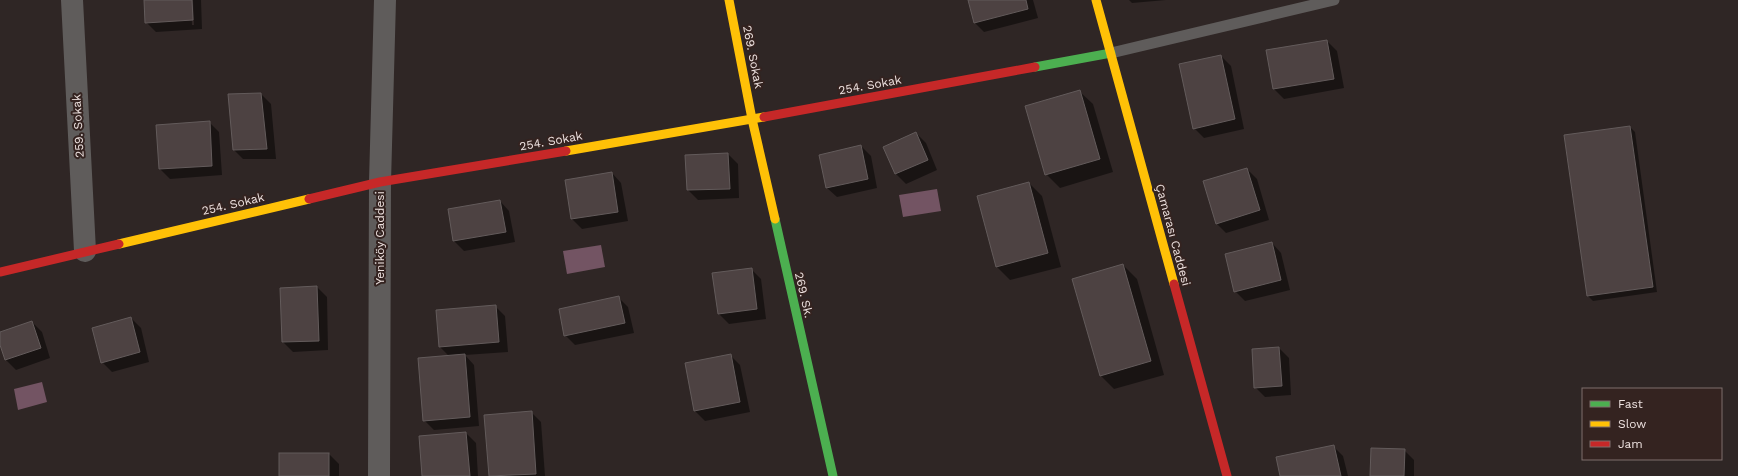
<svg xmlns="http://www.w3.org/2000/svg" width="1738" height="476" font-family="'Work Sans',sans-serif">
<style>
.water{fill:#735463}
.shadow{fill:#0007}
.building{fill:#4d4242;stroke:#635b5b}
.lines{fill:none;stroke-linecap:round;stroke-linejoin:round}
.lane{stroke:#5f5c5b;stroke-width:11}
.street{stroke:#5f5c5b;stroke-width:22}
.fast{stroke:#4caf50;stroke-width:9}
.slow{stroke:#ffc107;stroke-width:9}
.jam{stroke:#c62828;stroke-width:9}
.labels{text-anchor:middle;stroke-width:4;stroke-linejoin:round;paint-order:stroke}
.street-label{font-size:12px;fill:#ede1df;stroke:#342320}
</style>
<rect width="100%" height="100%" fill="#2f2625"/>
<g class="water">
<polygon points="937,189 941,211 903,217 899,195"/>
<polygon points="601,245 605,267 567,274 563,251"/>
<polygon points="42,382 47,402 18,410 14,389"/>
</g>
<g class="shadow">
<polygon points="145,0 191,0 192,25 194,25 193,0 201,0 202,29 156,32 146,22"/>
<polygon points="969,0 1033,0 1038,18 984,32 974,22"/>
<polygon points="1129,0 1166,0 1132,3"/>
<polygon points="1327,41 1337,51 1344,88 1284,99 1274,89"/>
<polygon points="1221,56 1231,66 1244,129 1204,138 1194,128"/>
<polygon points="1079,91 1093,104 1113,172 1060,188 1046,174"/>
<polygon points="261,94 271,104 276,159 243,159 233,149"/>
<polygon points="209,122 219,132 222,175 170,179 160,169"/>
<polygon points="1630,127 1635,132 1657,292 1593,301 1588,296 1565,136"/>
<polygon points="916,133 926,143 937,170 906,184 896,174 884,147"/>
<polygon points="861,146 871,156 877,188 837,197 827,188"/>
<polygon points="728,154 738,164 739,198 698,200 688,190 686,156"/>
<polygon points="1247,169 1257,179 1269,220 1226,233 1216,223"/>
<polygon points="612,173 621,183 628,221 582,229 572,219"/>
<polygon points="1029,183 1042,196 1061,267 1010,280 997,267"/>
<polygon points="500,201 509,211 515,242 464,251 454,241 449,210"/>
<polygon points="1272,243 1281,253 1290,290 1245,301 1235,291"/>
<polygon points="1123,265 1137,279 1164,375 1114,389 1101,376"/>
<polygon points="751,269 761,279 766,319 729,324 719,314 713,274"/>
<polygon points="317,287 327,297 328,350 293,352 283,342"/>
<polygon points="619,298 628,307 634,333 575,345 565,335"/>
<polygon points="495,306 505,316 508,352 465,355 474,365 479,426 434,430 424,420 449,356 440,347"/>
<polygon points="131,318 141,328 149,362 112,372 102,362"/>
<polygon points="32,322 42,332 50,358 16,370 6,360 0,342 0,333"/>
<polygon points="1279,348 1289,358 1291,395 1265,397 1255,387"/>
<polygon points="730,355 740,365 750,412 705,421 695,411 686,364"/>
<polygon points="531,412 541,422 545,476 490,476 486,416"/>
<polygon points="466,433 476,443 478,476 423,476"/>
<polygon points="1333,446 1343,456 1348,476 1281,476"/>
<polygon points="1404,450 1414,460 1414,476 1371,476"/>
<polygon points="329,454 339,464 339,476 280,476"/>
</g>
<g class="building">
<polygon points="144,0 192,0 193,20 145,23"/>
<polygon points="968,0 1026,0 1028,9 974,23"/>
<polygon points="1327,40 1334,79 1273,89 1266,50"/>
<polygon points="1221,55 1235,119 1193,129 1179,64"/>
<polygon points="1080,90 1100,159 1045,175 1025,106"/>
<polygon points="261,93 267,149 233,150 228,94"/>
<polygon points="210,121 212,166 159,169 156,125"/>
<polygon points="1630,126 1653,287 1587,296 1564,135"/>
<polygon points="916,132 928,160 895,174 883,147"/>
<polygon points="861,145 868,179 826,188 819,155"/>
<polygon points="728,153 730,189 687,190 685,155"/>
<polygon points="1247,168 1260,210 1216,224 1203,181"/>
<polygon points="612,172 618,212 571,219 565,180"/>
<polygon points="1029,182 1048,253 996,267 977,196"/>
<polygon points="500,200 506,232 453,241 448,209"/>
<polygon points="1272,242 1281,280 1234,292 1225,254"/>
<polygon points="1123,264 1151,361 1100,376 1072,279"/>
<polygon points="752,268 757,309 718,314 712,273"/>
<polygon points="317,286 319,341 282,342 280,288"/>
<polygon points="619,296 625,323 564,336 559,309"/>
<polygon points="496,305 499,342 439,347 436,310"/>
<polygon points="131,317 140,352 101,363 92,328"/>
<polygon points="32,321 41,348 5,360 0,345 0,332"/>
<polygon points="1279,347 1282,386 1254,388 1252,349"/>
<polygon points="465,354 470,417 423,421 418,358"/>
<polygon points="731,354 740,402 694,411 685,363"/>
<polygon points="532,411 536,474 489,476 484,415"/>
<polygon points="466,432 470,476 422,476 419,436"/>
<polygon points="1334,445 1341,476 1280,476 1276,457"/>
<polygon points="1371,448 1405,449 1404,476 1370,476"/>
<rect x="279" y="453" width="50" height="23"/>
</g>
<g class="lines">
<polyline class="lane" points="1111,53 1334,0"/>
<g class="street">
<polyline points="72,0 85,251"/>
<polyline points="379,476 380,182 385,0"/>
</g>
<g class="fast">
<polyline points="1035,67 1111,53"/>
<polyline points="775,219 833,476"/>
</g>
<g class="slow">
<polyline points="729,0 752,119 775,219"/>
<polyline points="1096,0 1174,284"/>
<polyline points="566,151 764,117"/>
<polyline points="119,244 309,199"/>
</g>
<g class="jam">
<polyline points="764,117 1035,67"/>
<polyline points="309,199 380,182 566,151"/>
<polyline points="0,272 119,244"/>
<polyline points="1174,284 1227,476"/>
</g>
</g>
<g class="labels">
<g class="street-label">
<text transform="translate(753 57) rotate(79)" y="4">269. Sokak</text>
<text transform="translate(870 85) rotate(-10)" y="4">254. Sokak</text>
<text transform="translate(78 126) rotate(-93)" y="4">259. Sokak</text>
<text transform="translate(551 141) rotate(-10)" y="4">254. Sokak</text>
<text transform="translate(233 204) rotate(-13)" y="4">254. Sokak</text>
<text transform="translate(1173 235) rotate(75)" y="4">Çamarası Caddesi</text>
<text transform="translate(380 238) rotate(-90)" y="4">Yeniköy Caddesi</text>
<text transform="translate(804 295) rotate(77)" y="4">269. Sk.</text>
</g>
</g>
<rect x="1582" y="388" width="140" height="72" fill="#342320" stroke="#7e6f6c"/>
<rect x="1590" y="401" width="20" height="6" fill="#4caf50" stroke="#7e6f6c"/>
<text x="1618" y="408" font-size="12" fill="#ede1df">Fast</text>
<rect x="1590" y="421" width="20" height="6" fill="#ffc107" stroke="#7e6f6c"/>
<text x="1618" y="428" font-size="12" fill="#ede1df">Slow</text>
<rect x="1590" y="441" width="20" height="6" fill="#c62828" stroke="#7e6f6c"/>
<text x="1618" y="448" font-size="12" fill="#ede1df">Jam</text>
</svg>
